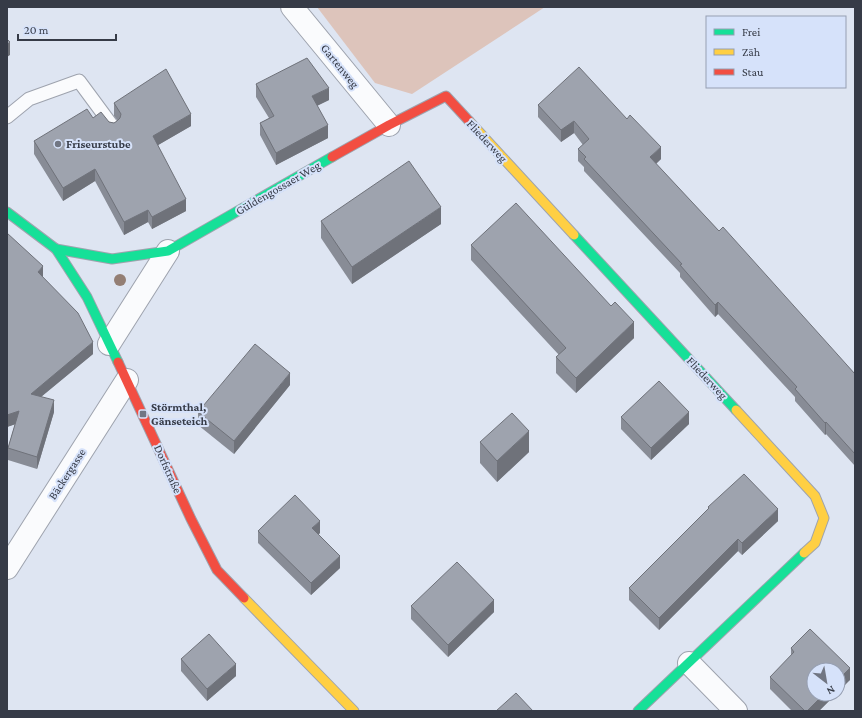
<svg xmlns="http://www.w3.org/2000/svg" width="862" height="718" font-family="'Crimson Pro',serif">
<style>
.green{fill:#ddc4bb}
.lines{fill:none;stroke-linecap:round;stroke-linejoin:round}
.lane-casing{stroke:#9ea3ae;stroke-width:15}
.street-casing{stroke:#9ea3ae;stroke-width:24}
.fast-casing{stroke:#9ea3ae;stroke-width:11}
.slow-casing{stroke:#9ea3ae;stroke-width:11}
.jam-casing{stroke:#9ea3ae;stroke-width:11}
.lane{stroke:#fafbfd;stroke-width:13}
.street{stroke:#fafbfd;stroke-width:22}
.fast{stroke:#16e098;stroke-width:9}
.slow{stroke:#ffcf43;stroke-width:9}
.jam{stroke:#f24e42;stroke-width:9}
.tree{fill:#937e74}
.wall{fill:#888c96}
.shaded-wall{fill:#6f727a}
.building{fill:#9ea3ae;stroke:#6f727a}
.poi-dot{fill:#717683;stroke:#d6e2fa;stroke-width:1.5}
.labels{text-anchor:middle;stroke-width:4;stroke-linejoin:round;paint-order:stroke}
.street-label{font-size:12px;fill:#363b47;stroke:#d6e2fa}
.poi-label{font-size:12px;font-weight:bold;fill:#363b47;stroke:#d6e2fa;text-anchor:start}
</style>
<rect width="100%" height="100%" fill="#dee5f2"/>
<polygon class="green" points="317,7 545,7 412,94 375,83"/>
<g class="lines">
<g class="lane-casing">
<polyline id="lane" points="7,117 29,99 79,81 113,127"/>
</g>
<g class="street-casing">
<g id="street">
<polyline points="292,7 389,125"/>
<polyline points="109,344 168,251"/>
<polyline points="7,568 127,380"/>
<polyline points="689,663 736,711"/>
</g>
</g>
<g class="fast-casing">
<g id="fast">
<polyline points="7,212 56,249 87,297 118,362"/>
<polyline points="574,235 736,410"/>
<polyline points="56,249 112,259 168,251 332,157"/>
<polyline points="638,711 804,553"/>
</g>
</g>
<g class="slow-casing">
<g id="slow">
<polyline points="469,121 574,235"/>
<polyline points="736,410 815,496 824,518 815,543 804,553"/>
<polyline points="244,598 354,711"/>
</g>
</g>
<g class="jam-casing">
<g id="jam">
<polyline points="332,157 389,125 446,96 469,121"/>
<polyline points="118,362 191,519 217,570 244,598"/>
</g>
</g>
<use href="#lane" class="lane"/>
<use href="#street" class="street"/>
<use href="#fast" class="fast"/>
<use href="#slow" class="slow"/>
<use href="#jam" class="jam"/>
</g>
<circle class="tree" cx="120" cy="280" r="6"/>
<g class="wall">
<polygon points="256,84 329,100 317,106 328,138 276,165 260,135 260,123 269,118 256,97"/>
<polygon points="114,103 191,126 158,145 186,211 152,229 148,222 124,235 95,181 63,201 34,154 34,141 93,118 114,123 117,121 118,121 114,116"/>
<polygon points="538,105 661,159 656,164 719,231 855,374 855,466 826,434 825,435 795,401 795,397 718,314 715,317 680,277 680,273 584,171 584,167 578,161 578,149 583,145 574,133 561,142 538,117"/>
<polygon points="321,221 441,224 352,284 321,238"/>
<polygon points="7,233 43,278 93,354 41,397 54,412 37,469 8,460 8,448 15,424 7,427"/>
<polygon points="471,245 634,338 576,393 556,373 556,357 559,355 471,260"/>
<polygon points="290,385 234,454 198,425 198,412"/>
<polygon points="621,417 689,424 651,460 621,429"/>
<polygon points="480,442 529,452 497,482 480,463"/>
<polygon points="708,507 778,521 742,555 738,551 659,630 629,600 629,588 708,509"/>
<polygon points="258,531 320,533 318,534 340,568 311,595 258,543"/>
<polygon points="411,606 494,612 448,657 411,619"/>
<polygon points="791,648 850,680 814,694 836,694 819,711 792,711 770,689 770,677 791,656"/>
<polygon points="181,659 236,676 207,701 181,671"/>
</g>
<g class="shaded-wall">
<polygon points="10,42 10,55 7,57 7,45"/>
<polygon points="329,88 329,100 312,108 312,96"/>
<polygon points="191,114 191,126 153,148 153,136"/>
<polygon points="574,121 574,133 561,142 561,130"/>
<polygon points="328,125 328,138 276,165 276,153"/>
<polygon points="661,147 661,159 650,169 650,157"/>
<polygon points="95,169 95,181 63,201 63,188"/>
<polygon points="186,199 186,211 152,229 152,217"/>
<polygon points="441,207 441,224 352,284 352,267"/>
<polygon points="148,210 148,222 124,235 124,222"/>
<polygon points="43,266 43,278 38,272"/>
<polygon points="718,302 718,314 715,317 715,305"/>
<polygon points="634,322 634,338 576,393 576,378"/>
<polygon points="93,342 93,354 31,405 31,394"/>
<polygon points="290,373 290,385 234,454 234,441"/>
<polygon points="54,400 54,412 37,469 37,457"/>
<polygon points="19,411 19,423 7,427 7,415"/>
<polygon points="689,412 689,424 651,460 651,448"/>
<polygon points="826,422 826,434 825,435 825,423"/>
<polygon points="529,431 529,452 497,482 497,461"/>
<polygon points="778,509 778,521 742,555 742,543"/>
<polygon points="320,521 320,533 312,541 312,528"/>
<polygon points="738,539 738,551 659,630 659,618"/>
<polygon points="340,556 340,568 311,595 311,583"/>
<polygon points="494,600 494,612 448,657 448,645"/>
<polygon points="236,664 236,676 207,701 207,689"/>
<polygon points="850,668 850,680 838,692 838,680"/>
<polygon points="824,694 836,694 819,711 807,711"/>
</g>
<g class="building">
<polygon points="7,39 10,42 7,45"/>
<polygon points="307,58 329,88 312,96 328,125 276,153 260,123 274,116 256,84"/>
<polygon points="579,67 627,119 630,115 661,147 650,157 719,231 723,227 855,374 855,454 826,422 825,423 795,389 797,387 718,302 715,305 680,265 682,264 584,159 586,157 578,149 589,139 574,121 561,130 538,105"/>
<polygon points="166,69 191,114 153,136 186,199 152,217 148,210 124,222 95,169 63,188 34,141 87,109 93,118 101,112 109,122 114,123 117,121 120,118 121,114 114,103"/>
<polygon points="409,161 441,207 352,267 321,221"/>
<polygon points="516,203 611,306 615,302 634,322 576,378 556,357 566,348 471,245"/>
<polygon points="7,233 43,266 38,272 78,313 93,342 31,394 54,400 37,457 8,448 19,411 7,415"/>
<polygon points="255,344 290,373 234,441 198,412"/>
<polygon points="659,381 689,412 651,448 621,417"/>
<polygon points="512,413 529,431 497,461 480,442"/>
<polygon points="744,474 778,509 742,543 738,539 659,618 629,588 709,508 708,507"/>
<polygon points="295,495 320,521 312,528 340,556 311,583 258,531"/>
<polygon points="457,562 494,600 448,645 411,606"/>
<polygon points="810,629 850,668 838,680 838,670 814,670 814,694 824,694 807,711 805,711 770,677 794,652 791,648"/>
<polygon points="209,634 236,664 207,689 181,659"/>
<polygon points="516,693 533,711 496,711"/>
</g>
<g class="poi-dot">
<circle cx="58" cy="144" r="4"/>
<rect x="139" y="410" width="8" height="8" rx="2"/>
</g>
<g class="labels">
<g class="street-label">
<text transform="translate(340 66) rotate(51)" y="4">Gartenweg</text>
<text transform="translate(487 141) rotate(47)" y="4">Fliederweg</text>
<text transform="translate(278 188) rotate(-30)" y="4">Güldengossaer Weg</text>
<text transform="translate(707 378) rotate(47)" y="4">Fliederweg</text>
<text transform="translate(168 469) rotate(66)" y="4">Dorfstraße</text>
<text transform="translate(67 474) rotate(-57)" y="4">Bäckergasse</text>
</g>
<g class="poi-label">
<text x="66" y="148">Friseurstube</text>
<text x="151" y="411">Störmthal,<tspan x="151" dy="14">Gänseteich</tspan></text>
</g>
</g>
<rect width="862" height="718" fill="none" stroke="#363b47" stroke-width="16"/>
<rect x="706" y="16" width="140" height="72" fill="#d6e2fa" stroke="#969fb2"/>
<rect x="714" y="29" width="20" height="6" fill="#16e098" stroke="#969fb2"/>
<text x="742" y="36" font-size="12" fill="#363b47">Frei</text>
<rect x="714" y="49" width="20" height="6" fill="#ffcf43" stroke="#969fb2"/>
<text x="742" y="56" font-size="12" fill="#363b47">Zäh</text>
<rect x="714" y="69" width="20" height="6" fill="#f24e42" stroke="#969fb2"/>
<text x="742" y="76" font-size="12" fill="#363b47">Stau</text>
<g transform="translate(826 682) rotate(149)"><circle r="19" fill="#d6e2fa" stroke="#969fb2"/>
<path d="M0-3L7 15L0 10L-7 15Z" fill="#717683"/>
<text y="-6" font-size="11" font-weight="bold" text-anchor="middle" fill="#363b47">N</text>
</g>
<path d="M18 34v6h98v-6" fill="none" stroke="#363b47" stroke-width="2"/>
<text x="24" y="34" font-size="12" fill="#363b47" stroke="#d6e2fa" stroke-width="3" paint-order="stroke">20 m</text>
</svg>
